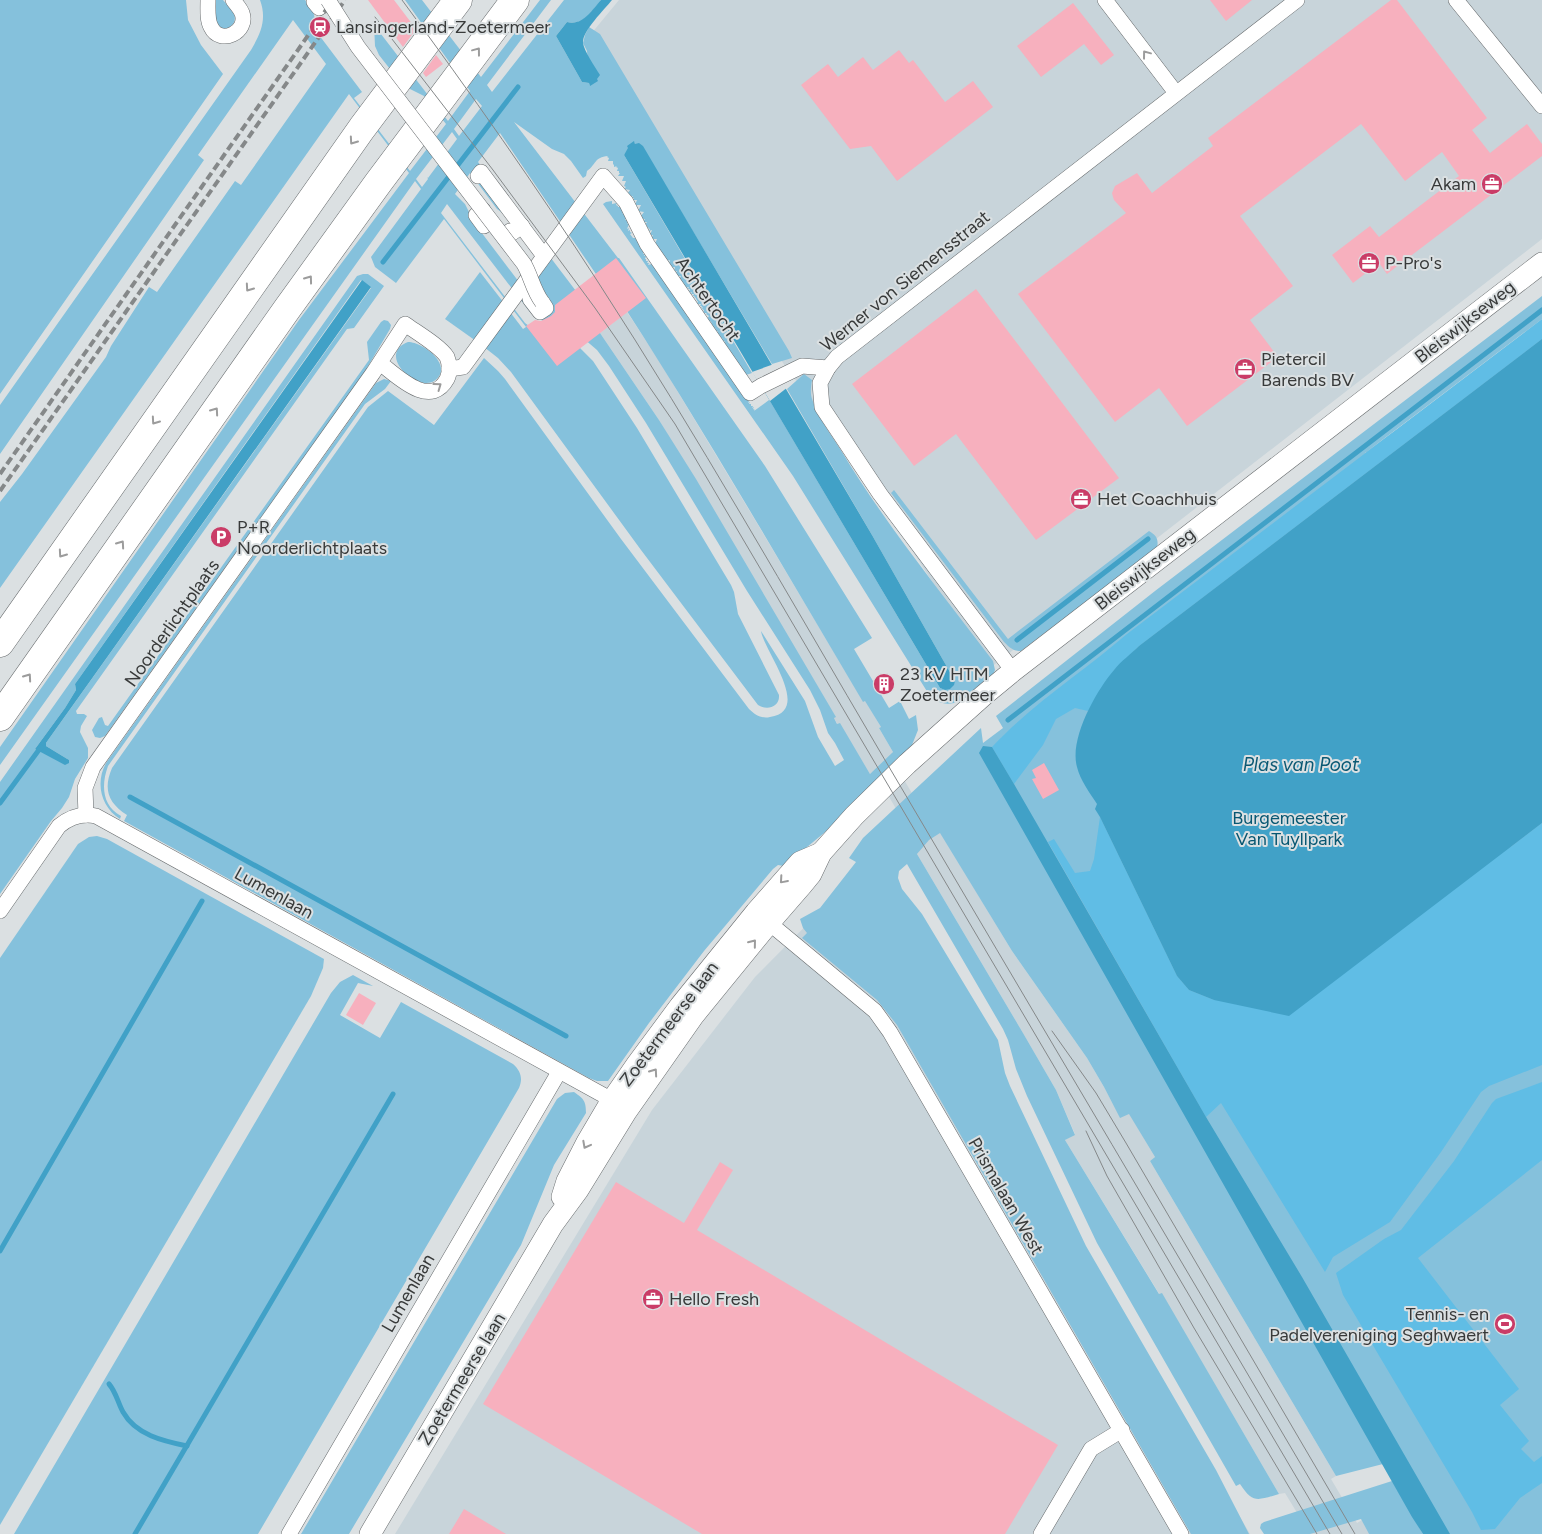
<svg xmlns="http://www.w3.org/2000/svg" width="1542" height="1534" font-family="Figtree,sans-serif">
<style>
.built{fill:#c8d4da}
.green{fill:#85c1dc;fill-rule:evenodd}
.forest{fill:#60bde5}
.water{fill:#41a1c7}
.pier{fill:#dbe0e2}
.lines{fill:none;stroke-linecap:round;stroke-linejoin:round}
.stream{stroke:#41a1c7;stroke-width:5}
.building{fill:#f7b0be}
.street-casing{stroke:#676b6d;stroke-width:16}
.secondary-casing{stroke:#676b6d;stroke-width:22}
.highway-casing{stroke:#676b6d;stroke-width:29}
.street{stroke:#fff;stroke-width:15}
.secondary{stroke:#fff;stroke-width:21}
.highway{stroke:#fff;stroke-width:28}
.tram{stroke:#858889;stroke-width:1}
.rail{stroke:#858889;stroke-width:4;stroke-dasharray:8 4;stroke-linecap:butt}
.street-bridge-casing{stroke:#676b6d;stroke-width:16;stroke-linecap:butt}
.street-bridge{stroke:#fff;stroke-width:15}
.oneway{stroke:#9c9c9c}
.labels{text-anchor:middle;stroke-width:4;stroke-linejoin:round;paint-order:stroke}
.poi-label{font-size:18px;fill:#383a3a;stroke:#dbe0e2;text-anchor:start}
.street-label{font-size:18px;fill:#383a3a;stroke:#dbe0e2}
.park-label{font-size:18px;fill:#075772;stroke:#dbe0e2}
.water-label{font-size:19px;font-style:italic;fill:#0b5974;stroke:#dbe0e2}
</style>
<rect width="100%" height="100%" fill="#dbe0e2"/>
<g class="built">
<polygon points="619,0 1542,0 1542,239 990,668 959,624 851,454 783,363 586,40"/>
<polygon points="627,312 658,359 752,515 863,701 865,700 881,727 879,728 893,752 890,756 936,834 940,832 1012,951 1087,1058 1104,1087 1120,1117 1129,1113 1155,1157 1150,1161 1336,1476 1331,1479 1357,1523 1362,1520 1369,1534 1310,1534 1285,1493 1279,1494 1162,1294 1160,1295 1065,1140 1075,1134 1056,1090 1023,1033 917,854 920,850 874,771 870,774 839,723 838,725 834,718 835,716 806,667 659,420 600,333"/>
<polygon points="860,871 1250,1534 395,1534 652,1110 755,977"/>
</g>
<g class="green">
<polygon points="0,0 186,0 188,20 201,45 223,74 0,394"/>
<path d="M 215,0 L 223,0 C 232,11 242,18 228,29 L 220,28 L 216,21 Z"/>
<path d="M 260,0 L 305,0 L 313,11 L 319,35 L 362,92 L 354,98 L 410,171 L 446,124 L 424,96 L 406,87 L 401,83 L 379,55 L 375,46 L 374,25 L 448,121 L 470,91 L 405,0 L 422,0 L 481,77 L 540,0 L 551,0 L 487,85 L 492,92 L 564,0 L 601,0 C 591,12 584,26 567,22 L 556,36 L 582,82 L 589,83 L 590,86 L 587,51 L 583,43 L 585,35 L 589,27 L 600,34 L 789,351 L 792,358 L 772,364 L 642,146 L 635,144 L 634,142 L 624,155 L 752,373 L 746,375 L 728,349 L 729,348 L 727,348 L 728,347 L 726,347 L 727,345 L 725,345 L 724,343 L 725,341 L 723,342 L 722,338 L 720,338 L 721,336 L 720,337 L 717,333 L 718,331 L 716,332 L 715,328 L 714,328 L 712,326 L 713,325 L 712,325 L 712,323 L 710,322 L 711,321 L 708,321 L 709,320 L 707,319 L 709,316 L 706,314 L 707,313 L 703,313 L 704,310 L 702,309 L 703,307 L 701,308 L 702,306 L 700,306 L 701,304 L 697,304 L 698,301 L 697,301 L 697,299 L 696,300 L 696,298 L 694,297 L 695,296 L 693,296 L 694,294 L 691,294 L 692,292 L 689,293 L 690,289 L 688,289 L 689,287 L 685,288 L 686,286 L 684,286 L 681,282 L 682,281 L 681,281 L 679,279 L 681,276 L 677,276 L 675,274 L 677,271 L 674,271 L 675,267 L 671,268 L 669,264 L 670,260 L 667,261 L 662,253 L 662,252 L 661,253 L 658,248 L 659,247 L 657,248 L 656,245 L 657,244 L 655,244 L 657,239 L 651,239 L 653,235 L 650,235 L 652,230 L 649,231 L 650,229 L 647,228 L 649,227 L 647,227 L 647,225 L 645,225 L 647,222 L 643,222 L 645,219 L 643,219 L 641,216 L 644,212 L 638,211 L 641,205 L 635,205 L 637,200 L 633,200 L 634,198 L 632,198 L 633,196 L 631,197 L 627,194 L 630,190 L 624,189 L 626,187 L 624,186 L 626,181 L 622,181 L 624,176 L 618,176 L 620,173 L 619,173 L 619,171 L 617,171 L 618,168 L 616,167 L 617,166 L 614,167 L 614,164 L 613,165 L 613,161 L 608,161 L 609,158 L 607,157 L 608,156 C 594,157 596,165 587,171 L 586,176 L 583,178 L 571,161 L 564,154 L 552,149 L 514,122 L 618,258 L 619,258 L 765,466 L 872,638 L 854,649 L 889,708 L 900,701 L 909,719 L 916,715 L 918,730 L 912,745 L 824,833 L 784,866 L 778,865 L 773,869 L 704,951 L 649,1023 L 608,1081 L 597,1081 L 589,1078 L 124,821 L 127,815 C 108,803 103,789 112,768 L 368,407 L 388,391 L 434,425 L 484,358 L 498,371 L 505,379 L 621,539 L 749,709 C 755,715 762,719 770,717 C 813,711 764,651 761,631 L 805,701 L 818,737 L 835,766 L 844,760 L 835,743 L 828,733 L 820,710 L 810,690 L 747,591 L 646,423 L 609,366 L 597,350 L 583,338 L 547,324 L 530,312 L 447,204 L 441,213 L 525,323 L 529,326 L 580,348 L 593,361 L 637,428 L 731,585 L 734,592 L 738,614 L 779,695 C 780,707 767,711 758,705 L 641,550 L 511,372 L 498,358 L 484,347 L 510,312 L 523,329 L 526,327 L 444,219 L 396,283 L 375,267 L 371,257 L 421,189 L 415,181 L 0,765 L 0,747 L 299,320 L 409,173 L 349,94 L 0,588 L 0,502 L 22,474 L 106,357 L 111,346 L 149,287 L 157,292 L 235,181 L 241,185 L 326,64 L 293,20 L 198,155 L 204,160 L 0,454 L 0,405 L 251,50 C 261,33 267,19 260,0 ZM 476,99 L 482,106 L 459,136 L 454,129 ZM 452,132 L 457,139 L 428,178 L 427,177 L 428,179 L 422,187 L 416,179 ZM 500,133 L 602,283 L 607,280 C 697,418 779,560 863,702 L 865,701 L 881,727 L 879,728 L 893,752 L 870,774 L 840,723 L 837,724 L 834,718 L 836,717 L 696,479 L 659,420 L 600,333 L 582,299 L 478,162 ZM 470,173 L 497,209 L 507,216 L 538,257 L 538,283 L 541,290 L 554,308 L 544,315 L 475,224 L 465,204 L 455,194 Z"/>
<path d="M 612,201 L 612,204 L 617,203 L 616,205 L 618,206 L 618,207 L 621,207 L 620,208 L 622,208 L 623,213 L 622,214 L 624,213 L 627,217 L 625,220 L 627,220 L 628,223 L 627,224 L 629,224 L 627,229 L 629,228 L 628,231 L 630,230 L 630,232 L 632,233 L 630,234 L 633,238 L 635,238 L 639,243 L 638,244 L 640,245 L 639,246 L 640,245 L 640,248 L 642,247 L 644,250 L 643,254 L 645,254 L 644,256 L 646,256 L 645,259 L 646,259 L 646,261 L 648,261 L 647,263 L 649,263 L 648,265 L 652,264 L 652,266 L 653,266 L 654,267 L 746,399 L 748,399 L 747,400 L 749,401 L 748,403 L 750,402 L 749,404 L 751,404 L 751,406 L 753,406 L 752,408 L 754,407 L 753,409 L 755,410 L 754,411 L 769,400 L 770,401 L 940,688 L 945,690 L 955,681 L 872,535 L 787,389 L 804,374 L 812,380 C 811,386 810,393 812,399 C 817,416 832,436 842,452 C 886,525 941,592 993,661 L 995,670 L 993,675 C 978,687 958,712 937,701 C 934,699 931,695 928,693 L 793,476 L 603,204 L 606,202 Z"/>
<polygon points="480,272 504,303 476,341 445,319"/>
<path d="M 363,274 L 368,274 L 384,286 L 354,328 L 347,329 L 76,711 L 77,714 L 84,714 L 87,716 L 81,726 L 80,732 L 88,748 L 88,758 L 75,779 L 69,797 L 62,808 L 51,821 L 0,894 L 0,782 L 357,276 ZM 361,280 L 371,288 L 46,743 L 46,746 L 69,760 L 47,754 L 35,749 L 65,708 L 76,690 L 75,684 Z"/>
<path d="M 1542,296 L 1542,319 L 1365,453 L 1542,323 L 1542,1534 L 1440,1534 L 1288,1297 L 1383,1464 L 1336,1476 L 1150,1161 L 1155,1157 L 1129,1114 L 1120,1118 L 1104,1087 L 1087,1058 L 1012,951 L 940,833 L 929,840 L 917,854 L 1023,1033 L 1056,1090 L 1075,1135 L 1065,1140 L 1159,1294 L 1162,1293 L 1279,1494 C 1258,1500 1253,1504 1240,1484 L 1236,1486 L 1097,1243 L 1027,1096 L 1016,1069 L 1008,1040 L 1003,1029 L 907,864 L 899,871 L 898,878 L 902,889 L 922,914 L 998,1040 L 1005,1073 L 1010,1086 L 1086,1246 L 1216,1470 L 1249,1534 L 1191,1534 L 897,1025 L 877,1000 L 802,938 L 807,933 L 803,928 L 800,919 L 820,908 L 856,862 L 849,858 L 863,838 L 981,728 L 983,743 L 1003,728 L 996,716 L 1155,591 Z"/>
<polygon points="384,320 388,321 391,325 390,329 364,373 105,736 100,738 95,737 92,730 99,718 102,717 105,725 108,726 369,360 367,342 381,322"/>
<path d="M 408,342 C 424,342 455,367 434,381 C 416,392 376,354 408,342 Z"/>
<path d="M 384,379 L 391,381 L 385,389 L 365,404 L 108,766 C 101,785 102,806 121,816 L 120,819 C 101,807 95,783 106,763 L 376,383 Z"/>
<path d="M 894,490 L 1008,639 L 1149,531 C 1156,535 1159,539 1157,548 L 1021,651 C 1013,651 1010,648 1004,642 L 891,493 Z"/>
<polygon points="97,836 107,839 324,959 323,968 311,996 0,1525 0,958 78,844 89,837"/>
<path d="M 353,975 L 373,986 L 358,983 L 340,1015 L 380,1038 L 401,1002 L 513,1064 C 521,1071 523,1079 519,1088 L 258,1534 L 14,1534 L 331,993 L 340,982 Z"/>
<path d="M 574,1092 C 584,1099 586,1101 586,1113 L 554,1165 L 521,1245 L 349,1534 L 301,1534 L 557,1099 L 565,1093 Z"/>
<polygon points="1392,1481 1423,1534 1369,1534 1361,1519 1310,1534 1264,1534 1260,1528 1261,1524 1264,1522"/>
</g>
<g class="forest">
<path d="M 1542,319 L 1542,339 L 1139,646 L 1114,670 L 1088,711 L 1075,708 L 1056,719 L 1043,745 L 1014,784 L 992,747 C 1032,704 1083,672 1127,634 Z"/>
<polygon points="1100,817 1177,976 1189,990 1214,1000 1512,846 1542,823 1542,1065 1489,1086 1481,1092 1441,1152 1390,1222 1333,1257 1325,1272 1221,1103 1206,1117 1048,842 1054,839 1075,873 1090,871 1094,859"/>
<polygon points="1542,1082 1542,1160 1418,1258 1519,1389 1500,1405 1529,1441 1521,1449 1534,1462 1542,1456 1542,1483 1520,1498 1495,1529 1481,1530 1472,1512 1343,1295 1336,1273 1384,1239 1401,1230 1454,1161 1492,1103 1496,1099"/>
</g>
<g class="water">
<path d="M 601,0 L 612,0 C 605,9 582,31 583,43 C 584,51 595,67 600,75 L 597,79 L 598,81 L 590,86 L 589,83 L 582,82 L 556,36 L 567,22 C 583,26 591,11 601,0 Z"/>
<polygon points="634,141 635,144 639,143 643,146 872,535 955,681 954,685 950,689 945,690 940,688 624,155 628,148 627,146"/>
<polygon points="362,280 371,287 46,743 46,746 69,760 69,763 65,765 35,749 65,708 76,690 75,684"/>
<path d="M 1542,339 L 1542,823 L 1289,1016 L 1214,1000 L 1189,990 L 1177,976 L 1100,817 L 1095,809 L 1097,804 C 1090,793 1080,780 1077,767 C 1069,739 1096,691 1114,670 C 1121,661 1131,654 1139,646 Z"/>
<polygon points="983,746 992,747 1014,784 1206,1117 1302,1277 1450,1534 1423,1534 1412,1517 979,753"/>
</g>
<polygon class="pier" points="774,364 788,387 770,401 752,372"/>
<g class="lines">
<g class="stream">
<polyline points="383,262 518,87"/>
<polyline points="1017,640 1148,539"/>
<polyline points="1008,720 1542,310"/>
<polyline points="130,797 566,1036"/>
<polyline points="0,803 41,747"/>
<polyline points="0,1251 202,901"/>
<path d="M 109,1384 C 116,1392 118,1403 123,1412 C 136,1435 163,1441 187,1446"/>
<polyline points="135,1534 393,1094"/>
</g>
</g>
<g class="building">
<polygon points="368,0 394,0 416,29 403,47"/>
<polygon points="1210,0 1252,0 1226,21"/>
<polygon points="1391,0 1397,0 1487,118 1472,130 1490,153 1527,124 1542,144 1542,156 1387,274 1379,263 1353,283 1332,255 1370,226 1379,237 1459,176 1442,152 1405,181 1361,124 1240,216 1293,286 1250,320 1278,357 1187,426 1159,388 1115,422 1018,294 1126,213 1114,200 1113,197 1112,193 1115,186 1137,173 1152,193 1213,146 1208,138"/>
<polygon points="1073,3 1114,55 1101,65 1084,44 1041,77 1017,46"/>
<polygon points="899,50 909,63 913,60 945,102 973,81 993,107 897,181 871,146 850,149 801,85 828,64 838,77 863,57 873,70"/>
<polygon points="436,55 443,64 426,77 423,73"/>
<polygon points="616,258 646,298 557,366 526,326 535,320 541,321 551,316 555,312 555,305"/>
<polygon points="976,289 1119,478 1036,540 956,434 914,466 852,384"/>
<polygon points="1044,763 1059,790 1043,799 1032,779 1036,778 1032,770"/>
<polygon points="359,993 376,1003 363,1025 346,1015"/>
<polygon points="720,1162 733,1170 697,1230 1058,1445 1005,1534 702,1534 483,1404 616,1182 684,1223"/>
<polygon points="464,1509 506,1534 449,1534"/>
</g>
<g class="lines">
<g class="street-casing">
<g id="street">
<path d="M 208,0 C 208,9 207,20 211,27 C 220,46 249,32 242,13 C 240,8 236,4 233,0"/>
<polyline points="1105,0 1176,93"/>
<polyline points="1456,0 1542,106"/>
<polyline points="314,2 319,8 328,0"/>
<polyline points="478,176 481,172 544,256"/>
<polyline points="483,210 476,215 484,226"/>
<polyline points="510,231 512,233 522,226"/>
<polyline points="529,285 536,295 530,299 540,312 546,308 542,302"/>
<polyline points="449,369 463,367 603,176 626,202 647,244 750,393 761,386 802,366 828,368"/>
<polyline points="1013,671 880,494 822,407 820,383 828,368 837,357 1297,0"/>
<path d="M 86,815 L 85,788 L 93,767 L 373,373 L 405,324 C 416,332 440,346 447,357 C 450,364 450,373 447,379 C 430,410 396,375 380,363"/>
<path d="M 0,911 L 59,826 C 70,817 82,813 96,816 L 603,1095 L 610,1103 L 617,1107"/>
<polyline points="762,917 875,1011 890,1032 1181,1534"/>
<polyline points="289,1534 559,1072"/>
<polyline points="1041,1534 1091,1449 1122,1430"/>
</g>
</g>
<g class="secondary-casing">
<g id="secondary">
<polyline points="562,1197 567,1181 587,1142 610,1103 637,1064 680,1006 756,912 800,862 821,853"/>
<polyline points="370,1534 553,1224 578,1190 626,1112 694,1015 769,923 802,885 811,874 821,853 854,816 907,764 984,695 1013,671 1542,263"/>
</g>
</g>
<g class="highway-casing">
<g id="highway">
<polyline points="0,643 362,128 458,0"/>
<polyline points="0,717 287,309 378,183 515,0"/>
</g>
</g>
<use href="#street" class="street"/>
<use href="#secondary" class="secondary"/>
<use href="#highway" class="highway"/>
<g class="tram">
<path d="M 402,0 C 470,92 536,186 598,282 C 698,436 789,597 882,755 C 1035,1015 1189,1274 1342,1534"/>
<polyline points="375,17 493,170 595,308 675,424 1330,1534"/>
<polyline points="1052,1031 1096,1093 1126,1143 1355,1534"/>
<polyline points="1086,1131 1107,1176 1194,1328 1317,1534"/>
</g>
<g class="rail">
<polyline points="0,474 333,0"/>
<polyline points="0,491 345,0"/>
</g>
<g class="street-bridge-casing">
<path id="street-bridge" d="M 328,0 L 358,47 L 524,264 C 531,276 533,290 542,302"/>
</g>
<use href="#street-bridge" class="street-bridge"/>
</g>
<defs><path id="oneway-chevron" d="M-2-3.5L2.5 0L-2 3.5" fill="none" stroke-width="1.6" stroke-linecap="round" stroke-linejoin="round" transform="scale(1.25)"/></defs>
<g class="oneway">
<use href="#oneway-chevron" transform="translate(477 51) rotate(-53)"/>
<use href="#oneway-chevron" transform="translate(1146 54) rotate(-127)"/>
<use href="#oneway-chevron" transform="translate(353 141) rotate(125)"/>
<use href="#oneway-chevron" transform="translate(309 279) rotate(-54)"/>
<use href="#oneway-chevron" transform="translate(249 288) rotate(125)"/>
<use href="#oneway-chevron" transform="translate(438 386) rotate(-36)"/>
<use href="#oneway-chevron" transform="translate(215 411) rotate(-55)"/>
<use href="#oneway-chevron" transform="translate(155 421) rotate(125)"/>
<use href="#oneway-chevron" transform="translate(121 544) rotate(-55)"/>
<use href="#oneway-chevron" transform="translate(62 554) rotate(125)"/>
<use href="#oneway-chevron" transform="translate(28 677) rotate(-55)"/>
<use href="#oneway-chevron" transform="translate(783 880) rotate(131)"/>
<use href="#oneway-chevron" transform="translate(753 943) rotate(-51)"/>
<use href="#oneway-chevron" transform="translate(654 1072) rotate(-55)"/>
<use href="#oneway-chevron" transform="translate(586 1145) rotate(118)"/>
</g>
<defs>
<g id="station-disc" transform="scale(1.125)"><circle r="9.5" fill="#ca3c67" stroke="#dbe0e2"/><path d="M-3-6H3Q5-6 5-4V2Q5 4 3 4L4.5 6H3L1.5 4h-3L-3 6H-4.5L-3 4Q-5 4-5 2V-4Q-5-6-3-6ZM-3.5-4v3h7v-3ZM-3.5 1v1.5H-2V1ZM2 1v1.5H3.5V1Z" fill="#fff"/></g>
<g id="office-disc" transform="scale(1.125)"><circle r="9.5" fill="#ca3c67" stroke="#dbe0e2"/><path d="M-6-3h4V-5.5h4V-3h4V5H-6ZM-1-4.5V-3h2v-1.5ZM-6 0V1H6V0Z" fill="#fff"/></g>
<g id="parking-disc" transform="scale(1.125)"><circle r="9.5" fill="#ca3c67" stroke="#dbe0e2"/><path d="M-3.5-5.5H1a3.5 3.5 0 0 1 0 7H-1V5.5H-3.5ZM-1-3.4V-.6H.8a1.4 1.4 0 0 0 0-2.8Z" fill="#fff"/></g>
<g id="building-disc" transform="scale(1.125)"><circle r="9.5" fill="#ca3c67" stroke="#dbe0e2"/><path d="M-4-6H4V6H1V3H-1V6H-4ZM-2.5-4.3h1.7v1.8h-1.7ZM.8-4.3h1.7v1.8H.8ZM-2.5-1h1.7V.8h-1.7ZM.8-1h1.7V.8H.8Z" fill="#fff"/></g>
<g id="stadium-disc" transform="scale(1.125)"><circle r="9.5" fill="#ca3c67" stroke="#dbe0e2"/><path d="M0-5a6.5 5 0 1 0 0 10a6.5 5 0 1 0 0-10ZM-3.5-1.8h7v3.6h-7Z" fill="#fff"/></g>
</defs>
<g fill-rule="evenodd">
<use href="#station-disc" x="320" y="27"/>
<use href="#office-disc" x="1492" y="184"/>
<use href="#office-disc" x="1369" y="263"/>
<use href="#office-disc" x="1245" y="369"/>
<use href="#office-disc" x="1081" y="499"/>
<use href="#parking-disc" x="221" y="537"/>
<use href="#building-disc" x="884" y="684"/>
<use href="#office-disc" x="653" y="1299"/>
<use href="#stadium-disc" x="1505" y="1324"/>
</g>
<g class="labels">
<g class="poi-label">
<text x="336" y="33">Lansingerland-Zoetermeer</text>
<text x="1476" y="190" text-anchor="end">Akam</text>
<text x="1385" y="269">P-Pro's</text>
<text x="1261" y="365">Pietercil<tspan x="1261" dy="21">Barends BV</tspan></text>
<text x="1097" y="505">Het Coachhuis</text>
<text x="237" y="533">P+R<tspan x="237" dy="21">Noorderlichtplaats</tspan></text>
<text x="900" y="680">23 kV HTM<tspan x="900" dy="21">Zoetermeer</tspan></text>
<text x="669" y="1305">Hello Fresh</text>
<text x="1489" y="1320" text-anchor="end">Tennis- en<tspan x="1489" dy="21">Padelvereniging Seghwaert</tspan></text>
</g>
<g class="street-label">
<text transform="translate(905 281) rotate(-39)" y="6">Werner von Siemensstraat</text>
<text transform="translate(708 299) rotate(55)" y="6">Achtertocht</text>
<text transform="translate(1465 322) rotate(-38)" y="6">Bleiswijkseweg</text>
<text transform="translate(1145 569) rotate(-38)" y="6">Bleiswijkseweg</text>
<text transform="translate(172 623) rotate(-55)" y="6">Noorderlichtplaats</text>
<text transform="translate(274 893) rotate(29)" y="6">Lumenlaan</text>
<text transform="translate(669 1024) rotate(-53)" y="6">Zoetermeerse laan</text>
<text transform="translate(1006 1196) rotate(60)" y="6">Prismalaan West</text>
<text transform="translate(408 1293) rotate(-60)" y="6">Lumenlaan</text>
<text transform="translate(462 1379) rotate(-59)" y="6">Zoetermeerse laan</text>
</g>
<g class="park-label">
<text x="1289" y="824">Burgemeester<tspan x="1289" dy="21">Van Tuyllpark</tspan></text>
</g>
<g class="water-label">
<text x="1301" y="771">Plas van Poot</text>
</g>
</g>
</svg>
